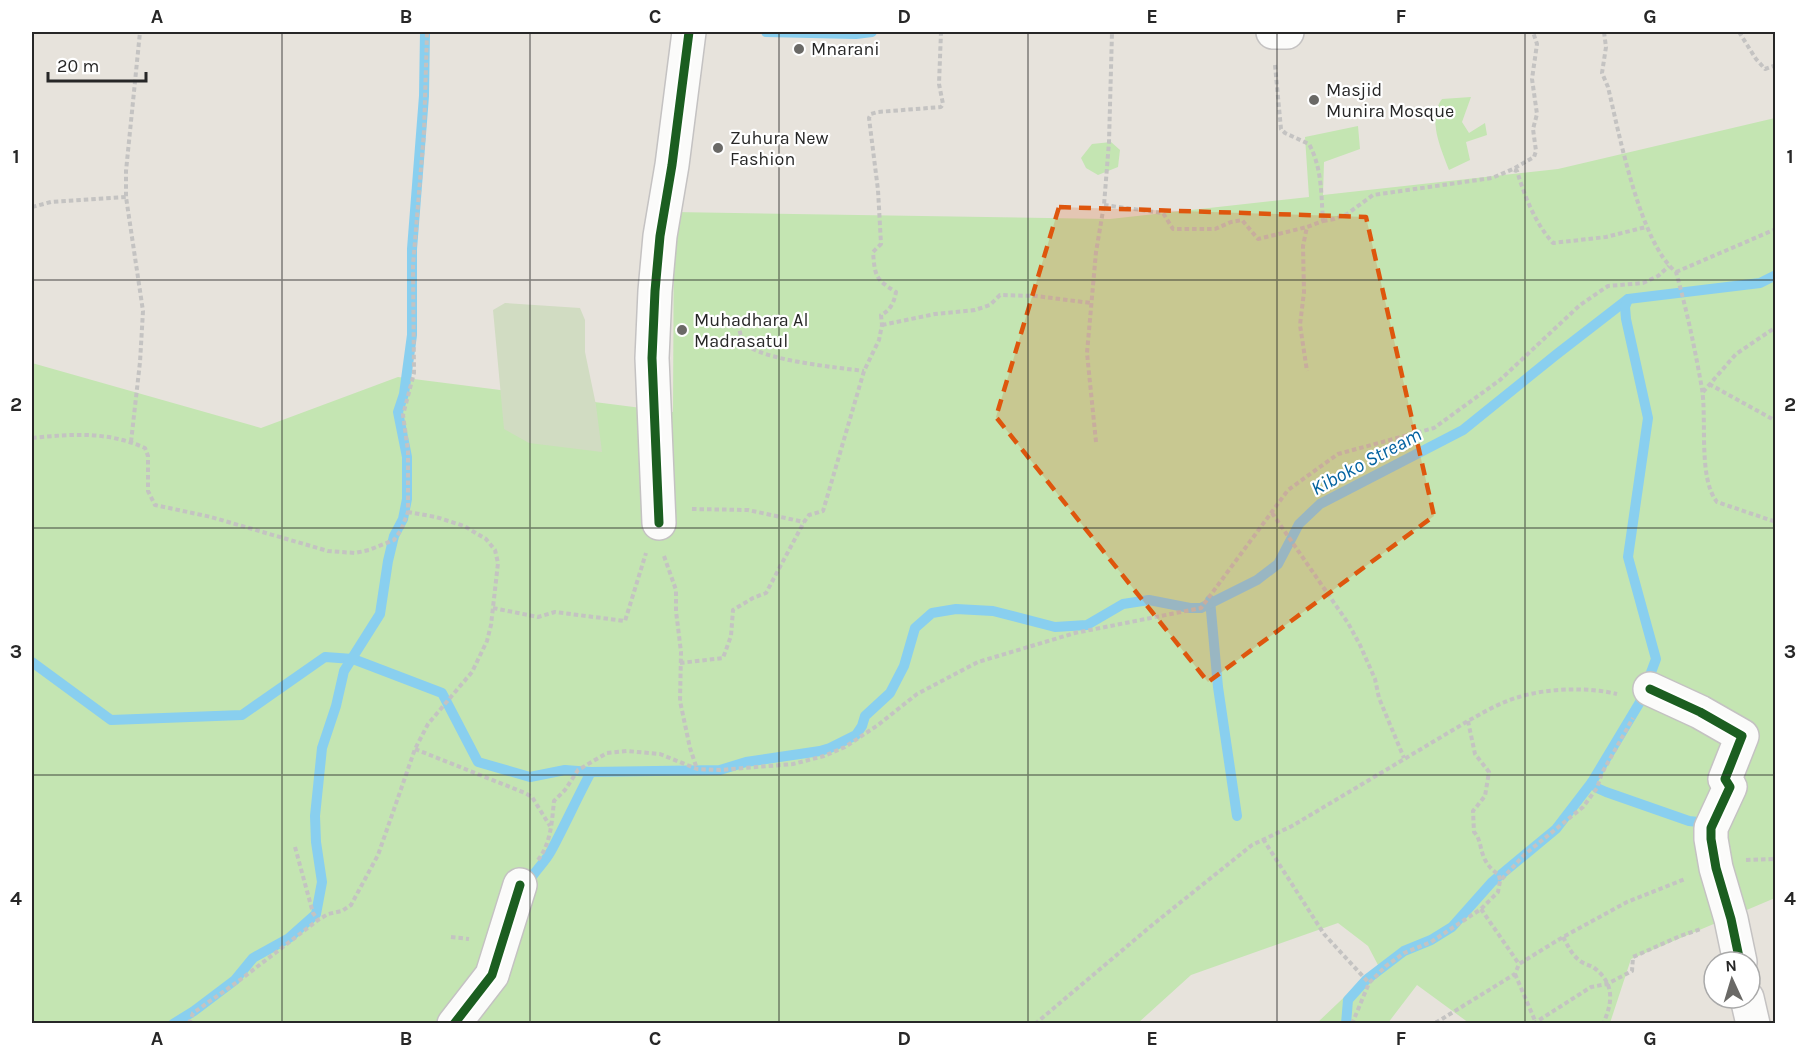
<svg xmlns="http://www.w3.org/2000/svg" width="1807" height="1055" font-family="Karla,sans-serif">
<style>
.green{fill:#c4e5b2}
.cemetery{fill:#d1dcc2}
.lines{fill:none;stroke-linecap:round;stroke-linejoin:round}
.stream{stroke:#89cfef;stroke-width:10}
.minor-casing{stroke:#c4c2c2;stroke-width:36}
.path{stroke:#c4c3c2;stroke-width:4;stroke-dasharray:4.5 3;stroke-linecap:butt}
.minor{stroke:#fbfbfa;stroke-width:33}
.cycleway-casing{stroke:#fff;stroke-width:13}
.cycleway{stroke:#1b5e20;stroke-width:9}
.marked{fill:#de560d;fill-opacity:0.2;stroke:#de560d;stroke-width:4.5;stroke-dasharray:12 8;stroke-linejoin:round}
.grid{fill:none;stroke:#272727;stroke-width:1.5;stroke-opacity:0.55}
.poi-dot{fill:#6a6966;stroke:#fff;stroke-width:2}
.labels{text-anchor:middle;stroke-width:4.5;stroke-linejoin:round;paint-order:stroke}
.poi-label{font-size:18px;fill:#272727;stroke:#fff;text-anchor:start}
.water-label{font-size:20px;font-style:italic;fill:#03629f;stroke:#fff}
.neatline{fill:none;stroke:#272727;stroke-width:2}
.grid-label{font-size:20px;text-anchor:middle;font-weight:bold;fill:#272727}
</style>
<rect width="100%" height="100%" fill="#e7e3dc"/>
<g class="green">
<path d="M 1471,97 L 1462,122 L 1469,133 L 1485,123 L 1487,135 L 1466,142 L 1470,160 L 1449,170 C 1441,149 1427,119 1442,99 Z"/>
<polygon points="1775,118 1775,898 1631,959 1610,1023 1469,1023 1417,985 1388,1023 1317,1023 1378,965 1368,946 1338,923 1191,975 1138,1023 32,1023 32,363 261,428 398,377 673,412 674,212 1110,219 1309,197 1305,137 1358,126 1360,149 1324,162 1323,195 1558,169"/>
<polygon points="1111,142 1120,150 1118,167 1098,175 1086,168 1081,158 1092,144"/>
</g>
<polygon class="cemetery" points="505,303 580,308 585,320 585,352 596,405 602,452 529,443 504,429 493,310"/>
<g class="lines">
<g class="stream">
<polyline points="766,32 856,34 872,32"/>
<polyline points="1210,600 1218,687 1237,816"/>
<polyline points="32,662 111,720 242,715 325,657 353,659 442,693 478,762 530,777 565,770 591,772 720,770 746,762 820,751 830,748 856,735 862,726 865,716 890,693 904,666 915,628 932,613 956,609 993,611 1055,627 1087,625 1123,604 1149,600 1190,608 1201,608 1257,580 1278,564 1299,524 1320,504 1463,430 1557,354 1628,299 1760,283 1776,275"/>
<polyline points="1592,782 1597,788 1606,792 1689,821 1698,822 1708,827"/>
<path d="M 527,885 C 533,872 544,864 551,851 C 565,825 577,798 591,772"/>
<polyline points="173,1024 194,1011 235,980 253,958 289,938 316,914 322,882 316,842 315,816 322,748 336,706 344,671 380,614 388,561 394,536 403,519 407,499 407,457 398,412 404,394 412,335 412,249 424,96 425,32"/>
<polyline points="1346,1024 1348,1000 1366,980 1404,951 1431,940 1452,927 1492,882 1556,829 1592,782 1640,702 1656,659 1628,557 1648,418 1626,319 1625,307 1628,299"/>
</g>
<g class="minor-casing">
<g id="minor">
<polyline points="1273,32 1287,32"/>
<polyline points="659,523 652,358 655,291 660,236 672,165 689,32"/>
<polyline points="1650,689 1700,712 1742,736 1725,779 1730,787 1711,828 1711,839 1716,868 1731,919 1740,962"/>
<polyline points="1747,998 1753,1024"/>
<polyline points="454,1024 492,975 520,885"/>
</g>
</g>
<g class="path">
<path d="M 1604,32 L 1606,47 L 1602,73 L 1608,87 C 1619,133 1640,243 1676,272 C 1687,311 1695,349 1702,389 C 1707,421 1698,478 1717,502 L 1776,522"/>
<polyline points="1739,32 1756,59 1765,69 1776,65"/>
<path d="M 1275,65 L 1281,129 L 1285,133 L 1309,144 C 1322,168 1321,193 1323,221 L 1307,227 L 1303,246 L 1304,292 L 1300,325 L 1307,371"/>
<path d="M 1514,170 L 1517,171 C 1525,197 1535,223 1553,243 L 1606,237 L 1646,227"/>
<polyline points="1104,205 1163,213 1173,229 1215,229 1231,222 1242,220 1258,239 1307,227"/>
<polyline points="32,207 51,202 126,197"/>
<polyline points="1323,221 1334,219 1347,214 1373,195 1492,178 1513,169 1534,157 1536,151 1533,129 1537,114 1532,79 1537,44 1533,32"/>
<polyline points="1676,272 1776,229"/>
<path d="M 737,316 C 739,325 739,336 745,343 C 758,360 841,368 864,371"/>
<polyline points="882,325 935,314 975,310 990,305 1000,295 1036,296 1091,303"/>
<polyline points="1709,384 1776,421"/>
<polyline points="1703,392 1736,354 1776,327"/>
<path d="M 32,438 C 72,434 107,431 145,448 L 148,456 L 148,491 L 155,505 L 211,517 L 328,551 L 355,553 L 369,550 L 394,540 L 401,530 L 408,512 L 408,451 L 403,415 L 414,373 L 413,265 L 424,132 L 427,32"/>
<polyline points="131,442 140,362 143,311 126,197 126,171 140,32"/>
<polyline points="1096,442 1087,353 1096,252 1104,205 1109,142 1112,32"/>
<polyline points="692,509 748,510 804,522"/>
<polyline points="1272,513 1348,623 1360,645 1375,679 1379,698 1404,758"/>
<polyline points="664,556 676,590 676,611 681,652 680,701 690,748 697,769"/>
<polyline points="493,608 538,617 555,612 625,621 646,553"/>
<path d="M 680,663 L 723,658 L 731,636 L 733,610 L 753,598 L 766,593 L 804,522 L 809,515 L 823,511 L 864,371 L 879,340 L 882,325 L 881,315 C 891,310 894,302 896,292 C 875,279 875,276 873,252 L 881,244 L 878,190 L 869,118 L 871,114 L 878,112 L 941,107 L 943,104 L 939,84 L 941,32"/>
<path d="M 1468,721 L 1475,754 L 1489,772 L 1485,796 L 1473,811 L 1474,832 C 1480,838 1480,847 1483,855 C 1486,864 1492,870 1499,875 L 1500,881"/>
<polyline points="415,749 525,793 532,797 550,826"/>
<polyline points="1263,839 1324,934 1369,983"/>
<polyline points="295,847 313,913 318,920"/>
<path d="M 538,860 C 551,843 552,821 554,801 L 565,790 L 578,770 L 607,753 L 627,751 L 660,754 L 697,769 L 720,770 L 793,764 L 824,756 L 845,747 L 878,725 L 917,694 L 978,662 L 1075,633 L 1201,608 L 1288,490 L 1338,454 L 1434,428 L 1500,380 L 1580,305 L 1608,286 L 1643,283 L 1658,276 L 1669,266"/>
<polyline points="1746,860 1776,859"/>
<polyline points="1481,909 1519,964"/>
<polyline points="451,937 469,939"/>
<path d="M 1563,937 C 1568,946 1572,955 1580,961 C 1584,964 1589,965 1593,967 C 1615,983 1613,1002 1603,1024"/>
<polyline points="1515,974 1536,1023"/>
<polyline points="189,1024 193,1013 240,980 318,920 328,914 342,911 351,905 378,855 415,749 428,724 472,672 487,641 491,625 498,563 495,550 486,539 464,526 436,517 408,512"/>
<path d="M 1035,1024 L 1151,926 L 1252,845 L 1292,826 L 1468,721 C 1484,712 1501,702 1519,697 C 1548,688 1588,687 1617,694"/>
<polyline points="1352,1024 1369,983 1386,966 1404,953 1431,942 1481,909 1498,892 1500,881 1524,855 1583,807 1597,788 1602,773 1633,718"/>
<polyline points="1428,1024 1437,1022 1515,974 1519,964 1563,937 1627,902 1685,879"/>
<polyline points="1533,1024 1591,987 1607,984 1632,971 1633,957 1680,936 1701,929"/>
</g>
<use href="#minor" class="minor"/>
<g class="cycleway-casing">
<g id="cycleway">
<polyline points="659,523 652,358 655,291 660,236 672,165 689,32"/>
<polyline points="1650,689 1700,712 1742,736 1725,779 1730,787 1711,828 1711,839 1716,868 1731,919 1740,962"/>
<polyline points="454,1024 492,975 520,885"/>
</g>
</g>
<use href="#cycleway" class="cycleway"/>
</g>
<path class="marked" d="M 1059,207 L 1366,217 L 1434,516 L 1208,682 L 996,417 Z"/>
<path class="grid" d="M 282,32 L 282,1024M 530,32 L 530,1024M 779,32 L 779,1024M 1028,32 L 1028,1024M 1277,32 L 1277,1024M 1525,32 L 1525,1024M 32,280 L 1776,280M 32,528 L 1776,528M 32,775 L 1776,775"/>
<g class="poi-dot">
<circle cx="799" cy="49" r="6"/>
<circle cx="1314" cy="100" r="6"/>
<circle cx="718" cy="148" r="6"/>
<circle cx="682" cy="330" r="6"/>
</g>
<g class="labels">
<g class="poi-label">
<text x="811" y="55">Mnarani</text>
<text x="1326" y="96">Masjid<tspan x="1326" dy="21">Munira Mosque</tspan></text>
<text x="730" y="144">Zuhura New<tspan x="730" dy="21">Fashion</tspan></text>
<text x="694" y="326">Muhadhara Al<tspan x="694" dy="21">Madrasatul</tspan></text>
</g>
<g class="water-label">
<text transform="translate(1366 461) rotate(-28)" y="7">Kiboko Stream</text>
</g>
</g>
<rect width="1807" height="1055" fill="none" stroke="#ffffff" stroke-width="66"/>
<g transform="translate(1732 980) rotate(356)"><circle r="28" fill="#ffffff" stroke="#a9a9a9" stroke-width="1.5"/>
<path d="M0-4.5L10 22L0 15L-10 22Z" fill="#6a6966"/>
<text y="-9" font-size="16" font-weight="bold" text-anchor="middle" fill="#272727">N</text>
</g>
<path d="M48 72v9h98v-9" fill="none" stroke="#272727" stroke-width="3"/>
<text x="57" y="72" font-size="18" fill="#272727" stroke="#ffffff" stroke-width="4.5" paint-order="stroke">20 m</text>
<rect x="33" y="33" width="1741" height="989" class="neatline"/>
<g class="grid-label">
<text x="157" y="23">A</text>
<text x="406" y="23">B</text>
<text x="655" y="23">C</text>
<text x="904" y="23">D</text>
<text x="1152" y="23">E</text>
<text x="1401" y="23">F</text>
<text x="1650" y="23">G</text>
<text x="16" y="163">1</text>
<text x="1790" y="163">1</text>
<text x="16" y="411">2</text>
<text x="1790" y="411">2</text>
<text x="16" y="658">3</text>
<text x="1790" y="658">3</text>
<text x="16" y="905">4</text>
<text x="1790" y="905">4</text>
<text x="157" y="1045">A</text>
<text x="406" y="1045">B</text>
<text x="655" y="1045">C</text>
<text x="904" y="1045">D</text>
<text x="1152" y="1045">E</text>
<text x="1401" y="1045">F</text>
<text x="1650" y="1045">G</text>
</g>
</svg>
